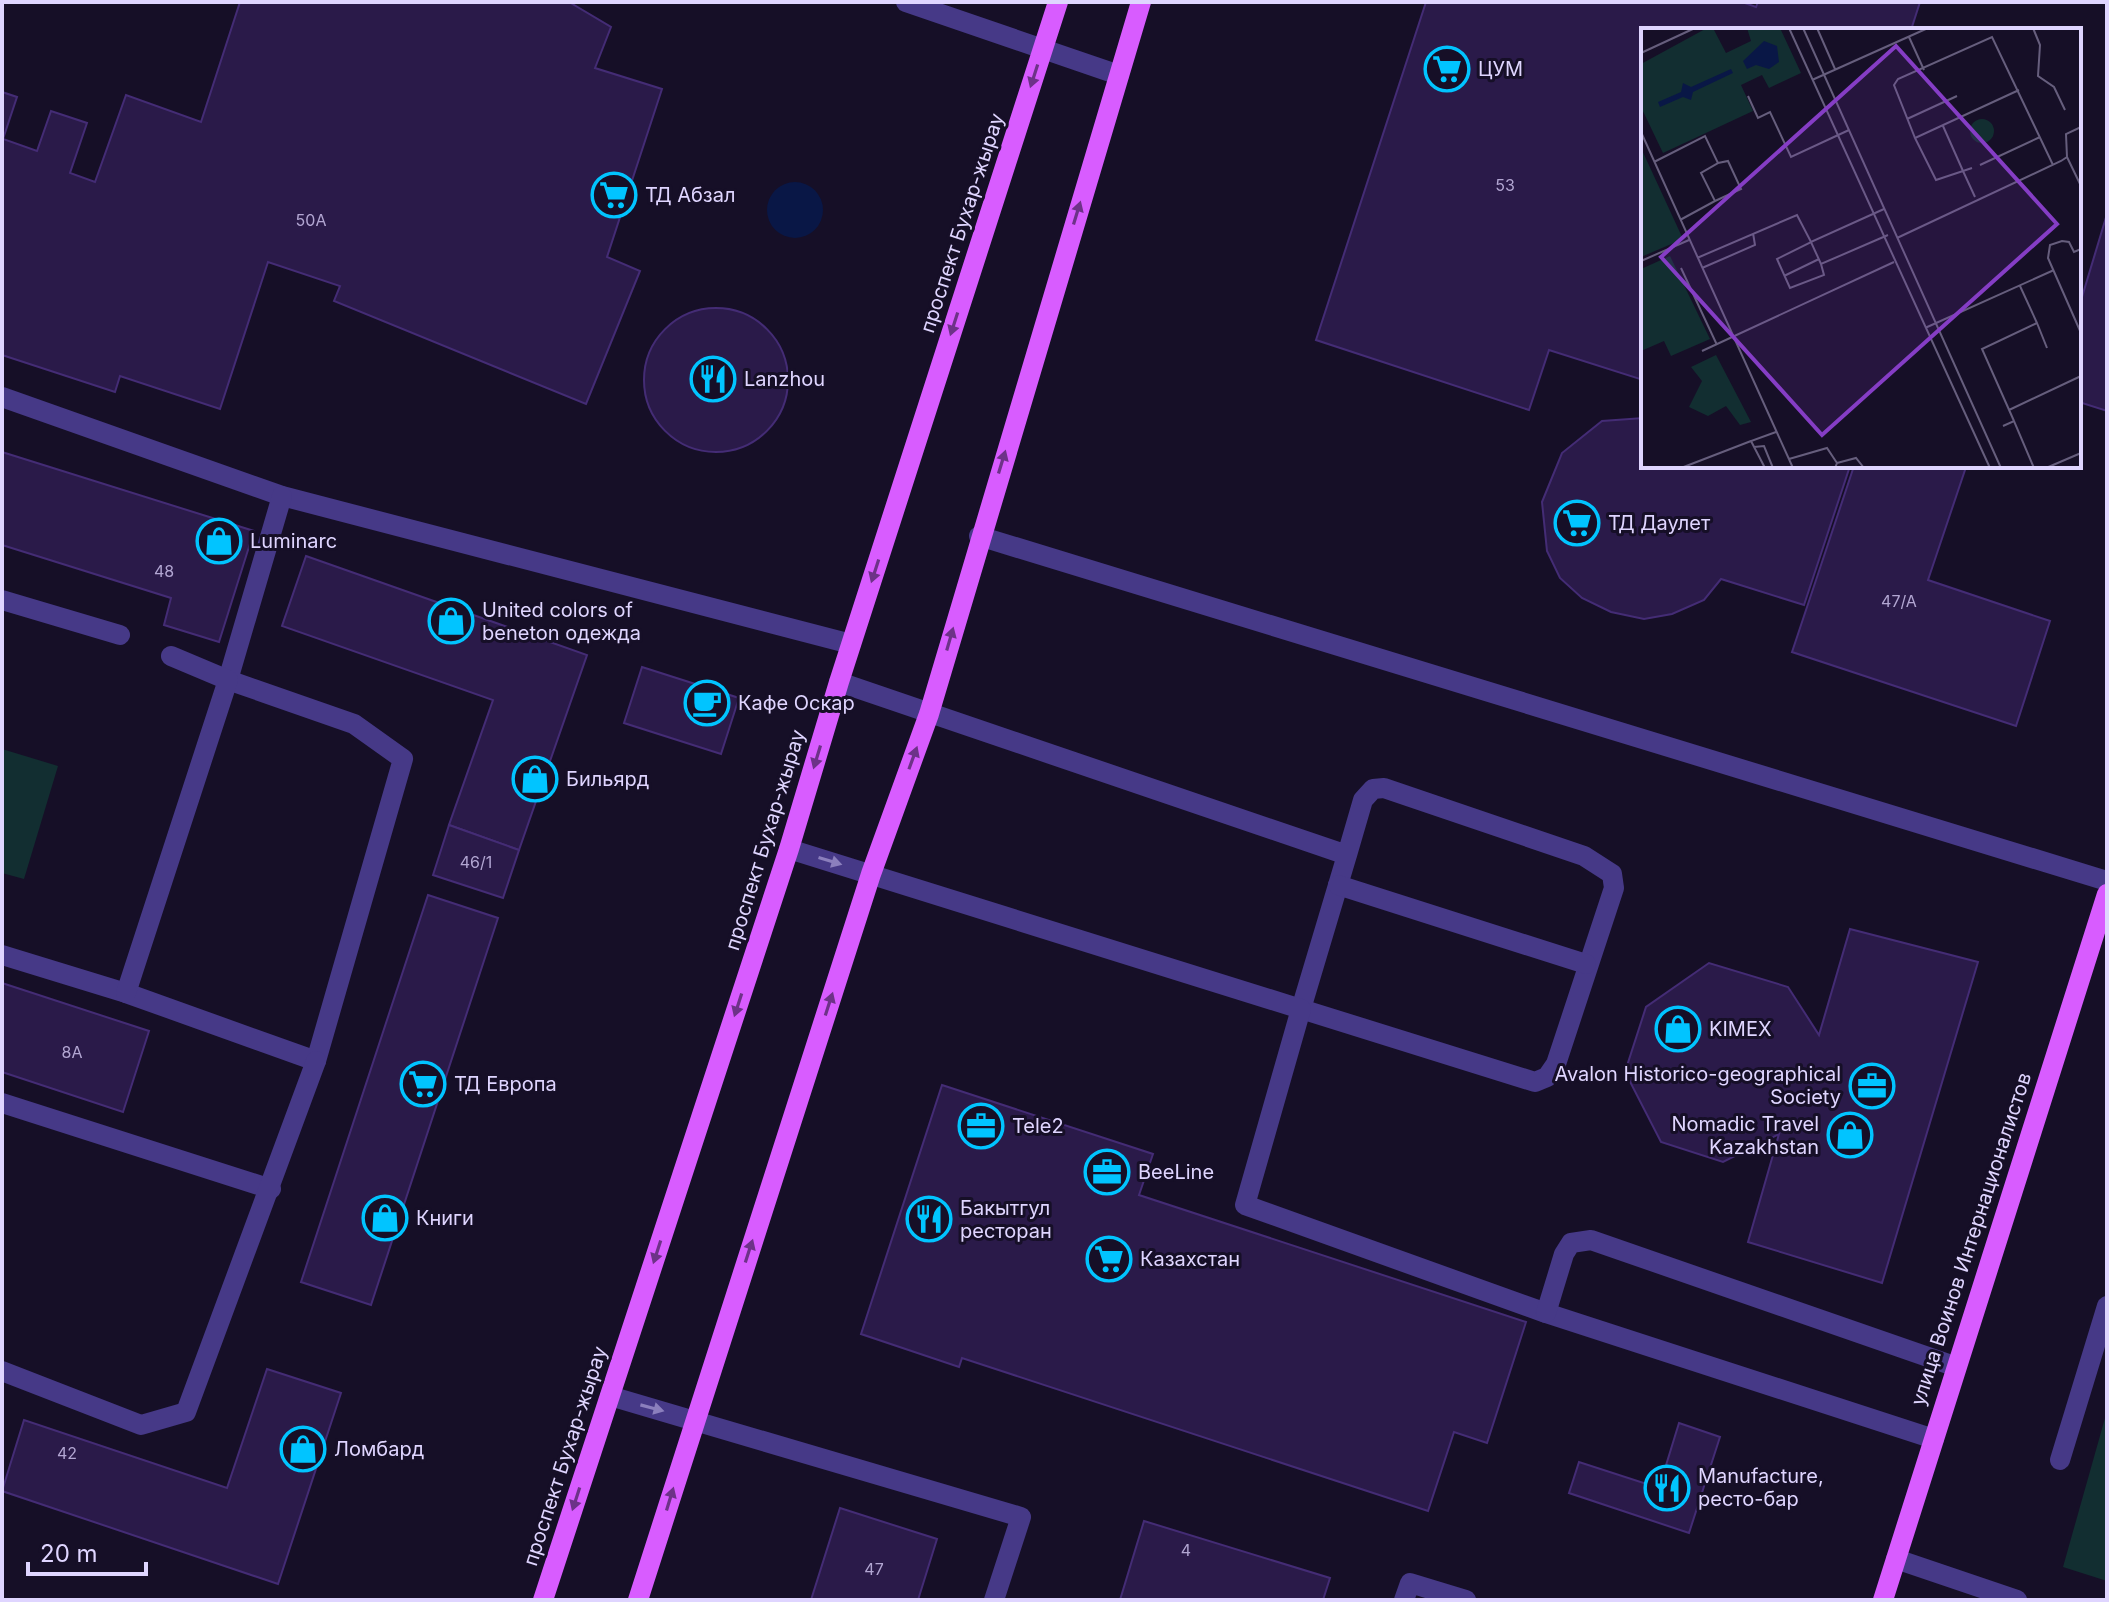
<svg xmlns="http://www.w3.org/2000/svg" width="2109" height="1602" font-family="Inter,sans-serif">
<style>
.green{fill:#122e31}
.water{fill:#091746}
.building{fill:#2a1a49;stroke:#442c75;stroke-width:2}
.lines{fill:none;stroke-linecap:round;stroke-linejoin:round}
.minor{stroke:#463987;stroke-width:20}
.major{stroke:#d85cff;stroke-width:20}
.oneway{fill:#6d3288}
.oneway2{fill:#8b7fbd}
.labels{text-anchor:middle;stroke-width:6;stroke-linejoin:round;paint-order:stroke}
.number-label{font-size:16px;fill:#b2a6d2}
.poi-label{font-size:20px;fill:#dfd5ff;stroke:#160f27;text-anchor:start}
.street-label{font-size:20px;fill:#dfd5ff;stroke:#160f27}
.inset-road{fill:none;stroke:#665e7d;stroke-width:2}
.view{fill:#853dc5;fill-opacity:0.15;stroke:#853dc5;stroke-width:4}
.inset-edge{fill:none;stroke:#dfd5ff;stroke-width:4}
</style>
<rect width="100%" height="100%" fill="#160f27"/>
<g class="green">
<polygon points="2,749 58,766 24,879 2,873"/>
<polygon points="2107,1411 2107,1581 2063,1567"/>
</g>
<circle class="water" cx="795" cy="210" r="28"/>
<g class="building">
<polygon points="240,2 569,2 611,27 595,68 662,89 607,257 640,271 586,404 334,301 340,286 268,262 220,409 120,376 115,392 2,355 2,92 17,97 3,139 37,151 51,111 87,123 70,173 95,182 126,95 201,122"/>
<polygon points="1426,2 1742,2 1756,7 1758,2 1920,2 1911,30 1643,30 1643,380 1549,350 1529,410 1316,340"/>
<polygon points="2107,214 2107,411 2079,402 2079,307"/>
<circle cx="716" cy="380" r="72"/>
<polygon points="1643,418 1643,466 1850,466 1804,605 1721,579 1704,600 1672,614 1644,619 1611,612 1582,598 1560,578 1547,551 1542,502 1562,453 1602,421"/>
<polygon points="2,452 254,531 219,642 164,625 171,598 2,545"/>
<polygon points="1854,466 1966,467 1928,580 2050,621 2016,726 1792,652"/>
<polygon points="306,556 587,655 519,850 449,825 493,700 282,626"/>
<polygon points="642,667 739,698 721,754 624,723"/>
<polygon points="449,825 519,850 503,898 433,875"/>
<polygon points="428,895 498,918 371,1305 301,1282"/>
<polygon points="1850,929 1978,962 1882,1283 1748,1242 1779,1134 1723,1162 1661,1142 1625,1072 1646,1007 1709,963 1788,987 1819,1035"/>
<polygon points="2,983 149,1031 123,1112 2,1072"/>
<polygon points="942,1085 1153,1154 1139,1195 1526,1322 1487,1443 1454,1432 1428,1511 962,1358 959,1367 861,1334"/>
<polygon points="267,1369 341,1393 278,1584 2,1491 24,1420 227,1488"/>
<polygon points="1679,1423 1720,1437 1689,1533 1569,1493 1579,1462 1659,1488"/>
<polygon points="840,1508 937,1539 918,1600 811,1600"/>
<polygon points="1144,1521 1330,1578 1323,1600 1120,1600"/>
</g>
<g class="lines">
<g class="minor">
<polyline points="906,2 1119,75"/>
<polyline points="2,397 282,496 851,644"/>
<polyline points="979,536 2107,881"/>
<polyline points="2,600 120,635"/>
<polyline points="839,682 1347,855 1301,1009 1535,1082 1547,1077 1556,1064 1614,888 1612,874 1584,856 1384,788 1373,789 1363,800 1347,855"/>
<polyline points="789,849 1301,1009 1245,1205 1546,1313 1934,1439"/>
<polyline points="1338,885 1586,964"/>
<polyline points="2,955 126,993 316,1061 403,759 354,724 228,680 282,496"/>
<polyline points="126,993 228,680 171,656"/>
<polyline points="2,1103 271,1189"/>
<polyline points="1546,1313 1564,1254 1571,1243 1591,1240 1954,1366"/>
<polyline points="2,1371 141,1425 186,1412 316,1061"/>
<polyline points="610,1396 1021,1517 994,1600"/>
<polyline points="2060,1460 2107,1306"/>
<polyline points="1896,1559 2017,1600"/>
<polyline points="1404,1600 1410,1583 1466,1600"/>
</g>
<g class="major">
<polyline points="543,1600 789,849 839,682 1058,2"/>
<polyline points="638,1600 871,874 929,714 1141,2"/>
<polyline points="1883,1600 2107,894"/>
</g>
</g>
<defs><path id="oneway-solid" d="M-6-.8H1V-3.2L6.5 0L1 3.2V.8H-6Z" transform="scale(2)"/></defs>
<g class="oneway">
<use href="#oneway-solid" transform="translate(1034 76) rotate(108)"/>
<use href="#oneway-solid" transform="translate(1077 213) rotate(-73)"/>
<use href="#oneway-solid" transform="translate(954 324) rotate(108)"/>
<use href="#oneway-solid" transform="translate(1002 462) rotate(-73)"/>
<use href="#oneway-solid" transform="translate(875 571) rotate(108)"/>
<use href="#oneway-solid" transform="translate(950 639) rotate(-74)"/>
<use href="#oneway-solid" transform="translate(817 757) rotate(107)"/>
<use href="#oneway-solid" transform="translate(913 758) rotate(-70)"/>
<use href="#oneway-solid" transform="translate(829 1004) rotate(-72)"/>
<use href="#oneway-solid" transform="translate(738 1005) rotate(108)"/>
<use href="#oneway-solid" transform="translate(749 1251) rotate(-72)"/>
<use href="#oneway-solid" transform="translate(657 1252) rotate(108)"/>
<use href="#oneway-solid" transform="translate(576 1499) rotate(108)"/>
<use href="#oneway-solid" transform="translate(670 1499) rotate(-73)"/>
</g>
<g class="oneway2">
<use href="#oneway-solid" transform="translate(830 861) rotate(17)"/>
<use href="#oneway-solid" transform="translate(652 1408) rotate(15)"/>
</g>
<defs>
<g id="supermarket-ring" transform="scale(2.3)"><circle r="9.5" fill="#160f27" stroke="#01c4ff" stroke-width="1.5"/><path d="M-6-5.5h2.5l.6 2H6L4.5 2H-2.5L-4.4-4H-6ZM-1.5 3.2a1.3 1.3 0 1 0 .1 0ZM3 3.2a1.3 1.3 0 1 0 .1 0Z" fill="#01c4ff"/></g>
<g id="restaurant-ring" transform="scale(2.3)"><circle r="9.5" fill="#160f27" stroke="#01c4ff" stroke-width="1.5"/><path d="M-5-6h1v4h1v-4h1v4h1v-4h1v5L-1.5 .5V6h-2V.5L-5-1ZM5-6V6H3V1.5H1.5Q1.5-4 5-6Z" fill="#01c4ff"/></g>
<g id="shop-ring" transform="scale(2.3)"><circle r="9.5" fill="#160f27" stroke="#01c4ff" stroke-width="1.5"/><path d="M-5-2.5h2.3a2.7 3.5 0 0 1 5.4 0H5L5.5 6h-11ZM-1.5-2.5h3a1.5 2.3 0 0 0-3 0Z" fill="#01c4ff"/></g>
<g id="cafe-ring" transform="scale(2.3)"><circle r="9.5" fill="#160f27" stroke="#01c4ff" stroke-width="1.5"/><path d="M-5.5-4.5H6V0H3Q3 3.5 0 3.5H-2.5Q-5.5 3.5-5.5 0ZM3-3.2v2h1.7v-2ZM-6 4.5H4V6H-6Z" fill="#01c4ff"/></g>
<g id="office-ring" transform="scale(2.3)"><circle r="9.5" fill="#160f27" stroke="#01c4ff" stroke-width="1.5"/><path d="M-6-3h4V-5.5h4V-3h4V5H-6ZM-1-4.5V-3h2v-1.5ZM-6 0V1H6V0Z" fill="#01c4ff"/></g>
</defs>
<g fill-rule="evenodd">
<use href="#supermarket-ring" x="1447" y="69"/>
<use href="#supermarket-ring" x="614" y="195"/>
<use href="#restaurant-ring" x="713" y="379"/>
<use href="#supermarket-ring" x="1577" y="523"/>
<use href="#shop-ring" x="219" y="541"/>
<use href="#shop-ring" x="451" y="621"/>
<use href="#cafe-ring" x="707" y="703"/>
<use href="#shop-ring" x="535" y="779"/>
<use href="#shop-ring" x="1678" y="1029"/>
<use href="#supermarket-ring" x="423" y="1084"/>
<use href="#office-ring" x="1872" y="1086"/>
<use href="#office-ring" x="981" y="1126"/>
<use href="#shop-ring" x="1850" y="1135"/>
<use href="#office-ring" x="1107" y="1172"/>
<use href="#shop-ring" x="385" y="1218"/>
<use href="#restaurant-ring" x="929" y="1219"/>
<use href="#supermarket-ring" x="1109" y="1259"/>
<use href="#shop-ring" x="303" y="1449"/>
<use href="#restaurant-ring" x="1667" y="1488"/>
</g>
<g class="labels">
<g class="number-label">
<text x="1505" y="191">53</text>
<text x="311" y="226">50А</text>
<text x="164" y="577">48</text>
<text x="1899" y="607">47/А</text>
<text x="476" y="868">46/1</text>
<text x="72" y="1058">8А</text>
<text x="67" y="1459">42</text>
<text x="1186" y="1556">4</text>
<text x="874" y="1575">47</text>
</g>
<g class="poi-label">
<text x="1478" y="76">ЦУМ</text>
<text x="645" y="202">ТД Абзал</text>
<text x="744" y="386">Lanzhou</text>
<text x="1608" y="530">ТД Даулет</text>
<text x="250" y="548">Luminarc</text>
<text x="482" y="617">United colors of<tspan x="482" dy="23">beneton одежда</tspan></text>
<text x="738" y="710">Кафе Оскар</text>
<text x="566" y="786">Бильярд</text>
<text x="1709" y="1036">KIMEX</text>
<text x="1841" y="1081" text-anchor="end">Avalon Historico-geographical<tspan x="1841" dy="23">Society</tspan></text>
<text x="454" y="1091">ТД Европа</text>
<text x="1819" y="1131" text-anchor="end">Nomadic Travel<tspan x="1819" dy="23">Kazakhstan</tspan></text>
<text x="1012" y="1133">Tele2</text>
<text x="1138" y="1179">BeeLine</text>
<text x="960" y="1215">Бакытгул<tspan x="960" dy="23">ресторан</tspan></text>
<text x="416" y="1225">Книги</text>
<text x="1140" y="1266">Казахстан</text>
<text x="334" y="1456">Ломбард</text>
<text x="1698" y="1483">Manufacture,<tspan x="1698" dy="23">ресто-бар</tspan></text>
</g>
<g class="street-label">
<text transform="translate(962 223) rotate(-72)" y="7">проспект Бухар-жырау</text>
<text transform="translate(765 840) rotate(-73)" y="7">проспект Бухар-жырау</text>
<text transform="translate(1971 1239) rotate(-72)" y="7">улица Воинов Интернационалистов</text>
<text transform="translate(565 1456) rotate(-72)" y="7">проспект Бухар-жырау</text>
</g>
</g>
<g transform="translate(1641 28)">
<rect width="440" height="440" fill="#160f27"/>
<path d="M 66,0 L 72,0 L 85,25 L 110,13 L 106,0 L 139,0 L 160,45 L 128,60 L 121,47 L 100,57 L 112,83 L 22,125 L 0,79 L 0,36 ZM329 103a12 12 0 1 1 24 0a12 12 0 1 1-24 0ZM 0,120 L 42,211 L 0,229 ZM 29,228 L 69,311 L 30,328 L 23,313 L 0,323 L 0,241 ZM 75,327 L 110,394 L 99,397 L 85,378 L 67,388 L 48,379 L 61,353 L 50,339 Z" fill="#122e31"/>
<path d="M 123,13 L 136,18 L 138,34 L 128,41 L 115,37 L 106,41 L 102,33 ZM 90,41 L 92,45 L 52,64 L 50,72 L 42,69 L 19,79 L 17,74 L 40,64 L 42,55 L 50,59 Z" fill="#091746"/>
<path class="inset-road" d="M 148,0 L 349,440M 162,0 L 360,440M 176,0 L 194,41M 392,0 L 399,17 L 397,48 L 413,59 L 424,82M 268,9 L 283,42M 0,25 L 54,0M 171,52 L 287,0M 107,68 L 117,90 L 129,84 L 150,129 L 208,102M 266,91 L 316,68M 302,98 L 322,143 L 331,140M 0,104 L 152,440M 274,110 L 253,57 L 257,51 L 351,9 L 412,137M 426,129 L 440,158M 13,134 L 64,108 L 77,135 L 60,145 L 74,173 L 39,192M 339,137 L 399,109M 334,169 L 322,143 L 295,152 L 274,110 L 378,62M 74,173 L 100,161 L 87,133 L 77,135M 256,210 L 420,133 L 426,129 L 425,106 L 440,99M 440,221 L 433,224 L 428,214 L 421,213 L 409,217 L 407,230 L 440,305M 56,230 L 156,187 L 170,214 L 243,181M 0,233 L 48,212M 180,236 L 183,247 L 149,260 L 136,231 L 170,214 L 180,236 L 247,207M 40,240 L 76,317M 61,240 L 114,217 L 112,205M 143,248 L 178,231M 396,295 L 406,320M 284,300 L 413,242M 61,323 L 253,234M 368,382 L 440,348M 373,393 L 341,321 L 396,295 L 379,258M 362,398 L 373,393 L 393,440M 113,419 L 123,418 L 132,440M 148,431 L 186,420 L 196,435 L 194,440M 196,435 L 215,430 L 223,440M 40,440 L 110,413M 124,440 L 110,413 L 135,404M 405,440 L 440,425"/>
<path class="view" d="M 255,18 L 416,196 L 181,407 L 20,229 Z"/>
<rect width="440" height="440" class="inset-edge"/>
</g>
<rect width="2109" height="1602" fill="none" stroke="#dfd5ff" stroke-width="8"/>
<path d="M28 1562v12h118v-12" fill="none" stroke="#dfd5ff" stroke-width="4"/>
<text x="40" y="1562" font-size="24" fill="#dfd5ff" stroke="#160f27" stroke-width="6" paint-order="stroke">20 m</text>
</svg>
